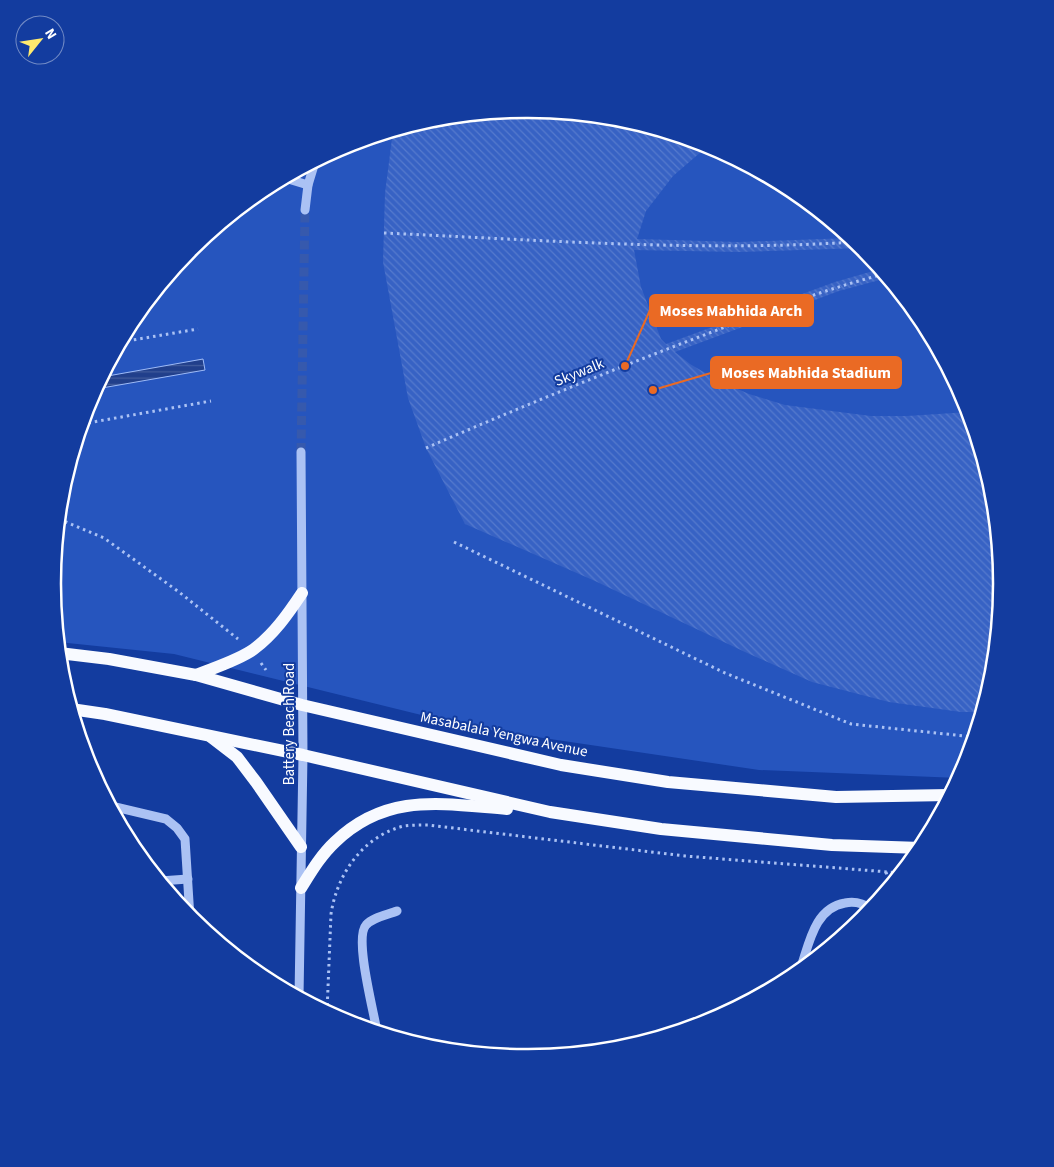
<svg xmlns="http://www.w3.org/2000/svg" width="1054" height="1167" font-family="'Source Sans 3',sans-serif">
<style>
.garden{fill:#2655be}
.water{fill:url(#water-rules);stroke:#9dbaf7}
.building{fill:url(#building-back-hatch)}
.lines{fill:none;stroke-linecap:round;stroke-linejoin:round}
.minor-tunnel{stroke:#3659ad;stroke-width:9;stroke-dasharray:9 4.5;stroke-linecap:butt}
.path{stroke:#abc2f4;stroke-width:3;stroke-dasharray:2.5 4;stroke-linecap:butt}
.minor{stroke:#abc2f4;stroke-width:9}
.major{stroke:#f8faff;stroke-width:12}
.labels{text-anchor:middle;stroke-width:4;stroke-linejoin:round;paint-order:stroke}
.street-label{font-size:15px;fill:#fff;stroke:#133c9f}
.rim{fill:none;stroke:#fff;stroke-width:2.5}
.leader{fill:none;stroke:#ea6a24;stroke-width:2}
.callout-dot{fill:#ea6a24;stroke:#133c9f;stroke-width:2}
.callout{fill:#ea6a24;stroke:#ea6a24;stroke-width:2}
.callout-label{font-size:16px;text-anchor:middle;font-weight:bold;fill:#fff}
</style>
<defs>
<pattern id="water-rules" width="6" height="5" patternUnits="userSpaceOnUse" patternTransform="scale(1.25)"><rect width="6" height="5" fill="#213f8b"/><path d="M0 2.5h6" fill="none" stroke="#425c9c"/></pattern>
<pattern id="building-back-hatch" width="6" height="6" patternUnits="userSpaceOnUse" patternTransform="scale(1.25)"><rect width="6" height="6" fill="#3762c4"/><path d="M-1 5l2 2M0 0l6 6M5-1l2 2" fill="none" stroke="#557acd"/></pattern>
</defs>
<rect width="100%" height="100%" fill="#133c9f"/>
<polygon class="garden" points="527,109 620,118 709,145 791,189 863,248 922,320 965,402 992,491 1001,584 992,676 965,765 959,778 759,770 470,727 174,654 58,642 53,584 62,491 89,402 133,320 192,248 264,189 346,145 435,118"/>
<polygon class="water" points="203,359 205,370 96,389 102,377"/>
<polygon class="building" points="527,109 620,118 709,145 673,176 646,211 637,239 739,242 850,238 862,248 739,252 634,250 641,287 661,339 666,344 835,282 880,269 887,278 839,291 675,352 690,364 719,381 749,394 785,405 871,416 907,416 969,412 992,491 1001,584 992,676 982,712 961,712 889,702 812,682 745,652 595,581 465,524 426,448 408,398 383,262 385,193 393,131 435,118"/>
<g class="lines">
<polyline class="minor-tunnel" points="301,452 305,210"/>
<g class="path">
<path d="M 384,233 C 541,240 698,252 855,242"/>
<polyline points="121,342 198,329"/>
<polyline points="82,424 211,401"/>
<path d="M 426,448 C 511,411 597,376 683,343 C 749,318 815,292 884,274"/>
<polyline points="59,519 104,538 179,592 238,639"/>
<polyline points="454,542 725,673 851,724 974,737"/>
<polyline points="261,663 266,670"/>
<polyline points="886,872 890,886"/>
<path d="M 327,1012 L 331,914 C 337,874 363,836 404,826 C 412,825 420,825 428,825 L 685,856 L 901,873"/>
</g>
<g class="minor">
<polyline points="285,178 308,185"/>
<polyline points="305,210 308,185 315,162"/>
<polyline points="111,806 166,819 177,828 185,839 190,918"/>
<polyline points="160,881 188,879"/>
<path d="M 800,970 C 809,945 814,908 845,903 C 855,901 863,903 871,909"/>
<polyline points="299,997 303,755 301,452"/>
<path d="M 377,1032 C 374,1012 354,938 366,925 C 373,917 387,915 397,911"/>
<polyline points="596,1051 710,1021"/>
</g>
<g class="major">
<polyline points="59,653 109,659 196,675 302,705 561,765 668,782 836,797 949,795"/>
<path d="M 196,675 C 213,668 239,660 254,649 C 274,634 288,614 302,593"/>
<polyline points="71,709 105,714 303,755 550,812 661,829 832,845 921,848"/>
<polyline points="211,737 237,757 256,782 301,847"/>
<path d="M 301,888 C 311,872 321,855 335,842 C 387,792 442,804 507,809"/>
</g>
</g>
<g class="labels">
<g class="street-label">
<text transform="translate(579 372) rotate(-22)" y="5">Skywalk</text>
<text transform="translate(289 724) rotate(-90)" y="5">Battery Beach Road</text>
<text transform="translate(504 734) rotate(12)" y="5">Masabalala Yengwa Avenue</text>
</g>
</g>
<path d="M0 0H1054V1167H0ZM526 118H528A465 465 0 0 1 993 583V584A465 465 0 0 1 528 1049H526A465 465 0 0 1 61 584V583A465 465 0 0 1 526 118Z" fill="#133c9f" fill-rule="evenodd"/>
<path class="rim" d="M526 118H528A465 465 0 0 1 993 583V584A465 465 0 0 1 528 1049H526A465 465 0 0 1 61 584V583A465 465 0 0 1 526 118Z"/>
<path class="leader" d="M625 366L650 310M653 390L711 373"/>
<g class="callout-dot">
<circle cx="625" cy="366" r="5"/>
<circle cx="653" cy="390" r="5"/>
</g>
<g class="callout">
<rect x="650" y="295" width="163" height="31" rx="5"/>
<rect x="711" y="357" width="190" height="31" rx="5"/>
</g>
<g class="callout-label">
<text x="731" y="316">Moses Mabhida Arch</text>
<text x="806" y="378">Moses Mabhida Stadium</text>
</g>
<g transform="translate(40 40) rotate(60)"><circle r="24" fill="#133c9f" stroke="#718ac5"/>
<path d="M0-4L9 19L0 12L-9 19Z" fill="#ffea6e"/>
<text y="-8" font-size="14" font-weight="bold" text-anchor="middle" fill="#ffffff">N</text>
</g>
</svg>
